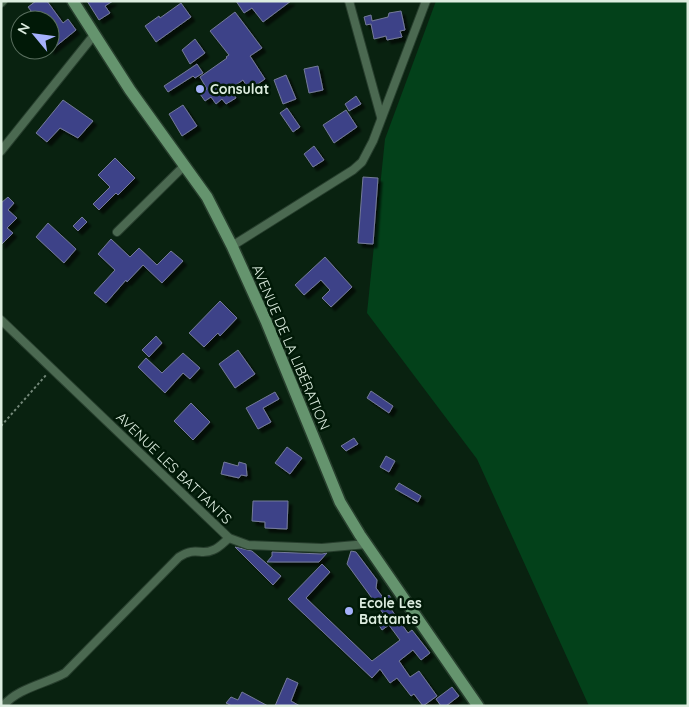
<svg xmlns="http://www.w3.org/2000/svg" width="689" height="707" font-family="Quicksand,sans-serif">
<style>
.green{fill:#03411a}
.building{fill:#3e4388;stroke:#747a99;filter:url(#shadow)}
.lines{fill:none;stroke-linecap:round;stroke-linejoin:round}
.street-casing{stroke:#273e2d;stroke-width:10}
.secondary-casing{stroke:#273e2d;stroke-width:14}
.path{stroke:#748879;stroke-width:2;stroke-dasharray:2.5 2.5;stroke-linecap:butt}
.street{stroke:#4b6951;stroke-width:8}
.secondary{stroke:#65946e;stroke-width:11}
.poi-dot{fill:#a5b1fc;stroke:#011907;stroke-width:2}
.labels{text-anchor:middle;stroke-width:5;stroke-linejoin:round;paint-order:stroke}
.poi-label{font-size:14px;font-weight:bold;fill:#ddede0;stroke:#011907;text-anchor:start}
.street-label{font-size:14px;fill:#ddede0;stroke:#011907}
</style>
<defs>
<filter id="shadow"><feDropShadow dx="4" dy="4" stdDeviation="1" flood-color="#0009"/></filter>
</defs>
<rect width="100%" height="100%" fill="#092210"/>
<polygon class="green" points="436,1 688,1 688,706 589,706 477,459 367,313 385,139"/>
<g class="building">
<polygon points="36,1 47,1 63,23 68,19 76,30 50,51 50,20 38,20 28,7"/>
<polygon points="87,1 113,1 105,6 110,13 99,20"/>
<polygon points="236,1 291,1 263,22 252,8 244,13"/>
<polygon points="181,3 191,17 156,42 145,26 159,16 160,18"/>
<polygon points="401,11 405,30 400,31 402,37 387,40 386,36 374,39 371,24 366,25 364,17 371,15 372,21 388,17 389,13"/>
<polygon points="235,12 262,48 250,56 265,79 249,90 243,80 230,89 236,98 226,104 222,99 216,104 211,97 205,101 200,94 207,89 200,77 227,58 226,57 229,55 210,31"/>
<polygon points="195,39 205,53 190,64 182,50"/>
<polygon points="197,64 203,73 195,78 193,76 168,92 164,86"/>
<polygon points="318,66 323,90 309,93 304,69"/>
<polygon points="286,75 296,99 283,104 274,80"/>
<polygon points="356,96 361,104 349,111 345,104"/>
<polygon points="63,100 93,121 78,138 60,128 47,142 36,133"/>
<polygon points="183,105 197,126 182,136 169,114"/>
<polygon points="287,108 300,127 293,132 280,113"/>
<polygon points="346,110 357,127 334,143 323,125"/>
<polygon points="314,146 324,160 313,167 304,154"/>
<polygon points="115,158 135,178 118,195 116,193 99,210 93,204 110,187 98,175"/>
<polygon points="363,177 378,178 373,244 358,243"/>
<polygon points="8,197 14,203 8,210 17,218 7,228 13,233 1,245 1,203"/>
<polygon points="82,217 87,222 78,231 73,226"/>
<polygon points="48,223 76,249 64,263 36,237"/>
<polygon points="111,239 130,257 139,248 157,265 171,251 183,261 162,283 143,265 127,282 126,280 106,303 94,293 115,270 98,254"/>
<polygon points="325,257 352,287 331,307 322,298 330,290 321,280 304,295 295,285"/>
<polygon points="220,301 237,318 220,336 218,333 204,347 189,333"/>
<polygon points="156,336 162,343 149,357 142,350"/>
<polygon points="238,350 255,374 235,388 219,364"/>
<polygon points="183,353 200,368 190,379 183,373 165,393 138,367 146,358 162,373"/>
<polygon points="371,391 393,406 389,413 367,398"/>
<polygon points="275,392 279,399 263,408 271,422 258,429 246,408"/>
<polygon points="191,403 210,422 193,440 174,421"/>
<polygon points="354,438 358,444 346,451 341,446"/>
<polygon points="287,447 302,458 290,474 275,463"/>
<polygon points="386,456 395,461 389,472 380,467"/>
<polygon points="224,462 238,466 239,462 246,464 247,476 241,475 239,478 221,474"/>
<polygon points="399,483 421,496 418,502 395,489"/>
<polygon points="253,501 288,501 287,529 265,528 265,522 252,521"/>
<polygon points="235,547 252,551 281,576 273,585"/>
<polygon points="351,551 356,552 377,580 376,588 384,599 389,595 393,601 388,605 408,633 412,630 430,653 421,660 413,650 399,661 410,677 419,671 437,696 423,706 414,694 411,696 397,678 390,683 380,669 372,678 288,599 322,564 330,572 306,598 372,661 400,640 389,625 382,630 377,622 385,616 347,564"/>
<polygon points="272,552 322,554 327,553 319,562 267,562 272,556"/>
<polygon points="287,678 298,683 291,701 300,706 275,706"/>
<polygon points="452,687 459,696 446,706 441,706 436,699"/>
<polygon points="242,692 268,706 232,706 226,703 231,697 238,700"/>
</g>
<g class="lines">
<g class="street-casing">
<g id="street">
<polyline points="349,1 381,117"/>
<polyline points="1,3 3,1"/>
<polyline points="1,151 94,35"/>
<polyline points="117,232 185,165"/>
<polyline points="232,246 353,170 362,162 373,141 426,1"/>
<polyline points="1,320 229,538 248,545 322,548 367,544"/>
<path d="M 3,706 C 18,688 45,684 65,673 L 179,557 C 196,546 201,556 213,550 C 219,548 224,542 229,538"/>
</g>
</g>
<g class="secondary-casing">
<polyline id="secondary" points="73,1 130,90 207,197 232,246 266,321 340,502 360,535 478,706"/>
</g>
<polyline class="path" points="1,426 47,374"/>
<use href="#street" class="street"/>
<use href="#secondary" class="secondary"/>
</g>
<g class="poi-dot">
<circle cx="200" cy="89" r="5"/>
<circle cx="349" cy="611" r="5"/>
</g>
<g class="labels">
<g class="poi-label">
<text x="210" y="94">Consulat</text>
<text x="359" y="608">Ecole Les<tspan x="359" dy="16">Battants</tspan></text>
</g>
<g class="street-label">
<text transform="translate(291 347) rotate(67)" y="5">AVENUE DE LA LIBÉRATION</text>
<text transform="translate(174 468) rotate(44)" y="5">AVENUE LES BATTANTS</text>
</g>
</g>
<rect width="689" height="707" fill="none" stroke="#ddede0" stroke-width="5"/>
<g transform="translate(35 35) rotate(299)"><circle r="24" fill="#011907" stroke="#596e5e"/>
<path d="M0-4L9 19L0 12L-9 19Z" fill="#a5b1fc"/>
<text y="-8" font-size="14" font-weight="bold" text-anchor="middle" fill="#ddede0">N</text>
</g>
</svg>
